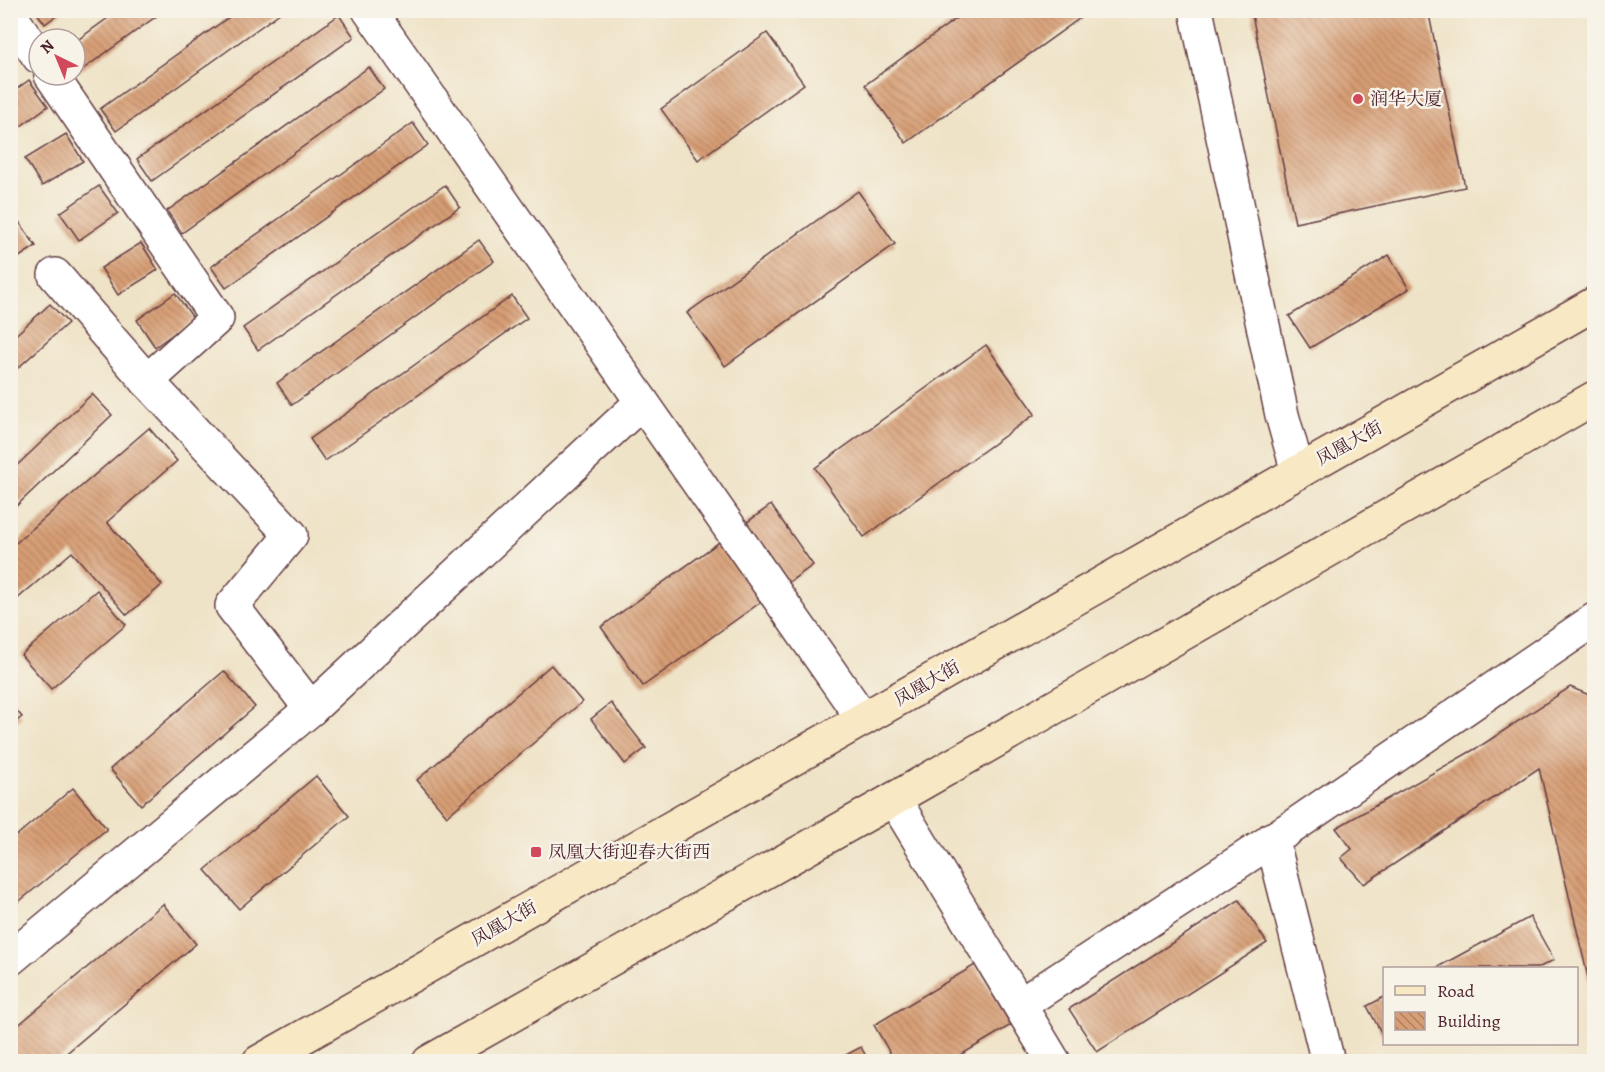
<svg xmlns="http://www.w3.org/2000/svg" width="1605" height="1072" font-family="Alegreya,'Noto Serif SC',serif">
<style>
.building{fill:url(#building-back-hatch)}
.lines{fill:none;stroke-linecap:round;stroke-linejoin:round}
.minor-casing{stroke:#633c42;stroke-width:36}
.secondary-casing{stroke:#633c42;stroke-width:36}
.minor{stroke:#fff;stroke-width:33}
.secondary{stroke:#f8e8c3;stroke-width:33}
.poi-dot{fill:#d1495b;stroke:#f7f3e8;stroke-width:2}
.labels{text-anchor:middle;stroke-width:5;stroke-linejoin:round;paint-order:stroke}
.poi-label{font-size:18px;fill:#4a1f2b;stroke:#f7f3e8;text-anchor:start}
.street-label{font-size:18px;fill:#4a1f2b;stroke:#f7f3e8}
</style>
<defs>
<pattern id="building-back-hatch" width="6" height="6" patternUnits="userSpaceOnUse" patternTransform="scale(1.5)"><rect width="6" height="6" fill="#d79e75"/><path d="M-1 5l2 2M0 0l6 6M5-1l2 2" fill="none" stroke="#b08060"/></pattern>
</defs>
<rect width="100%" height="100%" fill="#f7f3e8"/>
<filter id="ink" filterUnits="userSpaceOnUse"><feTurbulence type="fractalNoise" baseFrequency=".0167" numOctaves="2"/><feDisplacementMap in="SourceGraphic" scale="12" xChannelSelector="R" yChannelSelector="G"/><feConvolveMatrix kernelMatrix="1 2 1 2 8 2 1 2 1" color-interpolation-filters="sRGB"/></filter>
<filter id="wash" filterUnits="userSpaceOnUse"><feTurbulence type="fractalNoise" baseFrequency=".008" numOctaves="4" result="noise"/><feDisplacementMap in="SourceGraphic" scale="24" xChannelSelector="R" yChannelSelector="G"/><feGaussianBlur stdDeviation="1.35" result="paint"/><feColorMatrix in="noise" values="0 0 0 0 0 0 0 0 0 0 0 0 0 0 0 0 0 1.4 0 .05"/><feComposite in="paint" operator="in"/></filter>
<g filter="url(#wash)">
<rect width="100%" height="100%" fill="#efe3c7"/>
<g id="blocks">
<g class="building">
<polygon points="35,10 64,10 45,24"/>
<polygon points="119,10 165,10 79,72 75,66 75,42"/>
<polygon points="239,10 284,10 116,131 100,109"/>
<polygon points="968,10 1085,10 1087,13 906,143 865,85"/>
<polygon points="1251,10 1428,10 1465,187 1295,223"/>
<polygon points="339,15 354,37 152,181 137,159"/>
<polygon points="767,33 804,84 698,160 661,109"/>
<polygon points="369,67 384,89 182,233 167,211"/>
<polygon points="29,80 48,106 10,134 10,94"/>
<polygon points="413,123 428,145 226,288 211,267"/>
<polygon points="66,134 83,161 42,186 25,159"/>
<polygon points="445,185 460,207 258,350 243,328"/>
<polygon points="99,186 118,213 79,240 60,213"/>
<polygon points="858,191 895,244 725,366 687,313"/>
<polygon points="10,209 36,246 10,263"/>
<polygon points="479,240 494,261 292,405 277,383"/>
<polygon points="141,243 158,270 118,295 101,268"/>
<polygon points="1389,255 1409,289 1310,348 1289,316"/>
<polygon points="175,293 194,319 155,347 137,320"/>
<polygon points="512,296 527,318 325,461 310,439"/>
<polygon points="50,304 68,323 10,375 10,340"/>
<polygon points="986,345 1035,414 864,537 815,468"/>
<polygon points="92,394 112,415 10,512 10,472"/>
<polygon points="149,428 177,461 107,522 162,585 127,615 72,552 10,605 10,548"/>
<polygon points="771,505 813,565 643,686 601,627"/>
<polygon points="97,590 126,625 51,689 21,655"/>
<polygon points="551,665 582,702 447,816 417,780"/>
<polygon points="224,671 255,707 141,805 110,769"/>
<polygon points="1570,687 1594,697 1594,1003 1539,768 1364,884 1341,858 1352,849 1336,828 1482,745"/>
<polygon points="10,703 22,717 10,726"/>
<polygon points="611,703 646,748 625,764 591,719"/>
<polygon points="316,776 349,816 239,909 205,870"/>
<polygon points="73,788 107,829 10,909 10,841"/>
<polygon points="1239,900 1267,943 1097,1052 1069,1009"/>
<polygon points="163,904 196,944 56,1062 10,1062 10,1032"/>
<polygon points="1530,917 1554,960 1538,968 1436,968"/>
<polygon points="975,965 1011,1025 949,1062 895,1062 874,1025"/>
<polygon points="1384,997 1384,1038 1367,1006"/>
<polygon points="861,1047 869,1062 833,1062"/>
</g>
</g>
</g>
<g filter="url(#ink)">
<use href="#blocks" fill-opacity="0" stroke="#633c42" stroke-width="1.5"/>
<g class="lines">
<g class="minor-casing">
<g id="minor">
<polyline points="369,10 863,719"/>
<polyline points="1196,10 1282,415 1298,472"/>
<polyline points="10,15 39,57"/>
<polyline points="51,75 217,318 147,381 55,275"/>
<polyline points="147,381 291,535 232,606 311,709 642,402"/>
<polyline points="894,799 1054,1062"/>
<polyline points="1272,839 1328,1062"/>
<polyline points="10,959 311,709"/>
<polyline points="1035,995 1292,827 1594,620"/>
</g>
</g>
<g class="secondary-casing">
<g id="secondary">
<polyline points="259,1062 1594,304"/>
<polyline points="429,1062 894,799 1594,398"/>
</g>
</g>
<use href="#minor" class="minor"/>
<use href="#secondary" class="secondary"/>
</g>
</g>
<g class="poi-dot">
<circle cx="1358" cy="99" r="6"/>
<rect x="530" y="846" width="12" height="12" rx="3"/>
</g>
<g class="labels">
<g class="poi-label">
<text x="1370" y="105">润华大厦</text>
<text x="548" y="858">凤凰大街迎春大街西</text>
</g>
<g class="street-label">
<text transform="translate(1349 443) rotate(-29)" y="6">凤凰大街</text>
<text transform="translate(927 683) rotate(-30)" y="6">凤凰大街</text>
<text transform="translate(504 923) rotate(-30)" y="6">凤凰大街</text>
</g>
</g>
<rect width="1605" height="1072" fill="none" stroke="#f7f3e8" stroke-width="36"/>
<rect x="1383" y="967" width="195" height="78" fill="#f7f3e8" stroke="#b29e9c" stroke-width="1.5"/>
<rect x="1395" y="986" width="30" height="9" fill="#f8e8c3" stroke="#b29e9c" stroke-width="1.5"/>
<text x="1437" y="997" font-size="18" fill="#4a1f2b">Road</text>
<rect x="1395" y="1012" width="30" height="18" fill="url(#building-back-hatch)" stroke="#b29e9c" stroke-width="1.5"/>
<text x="1437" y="1027" font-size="18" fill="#4a1f2b">Building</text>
<g transform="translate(57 57) rotate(317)"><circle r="28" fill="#f7f3e8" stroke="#b29e9c" stroke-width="1.5"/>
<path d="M0-4.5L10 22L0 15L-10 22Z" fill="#d1495b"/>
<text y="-9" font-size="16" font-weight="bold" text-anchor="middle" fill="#4a1f2b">N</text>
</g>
</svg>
